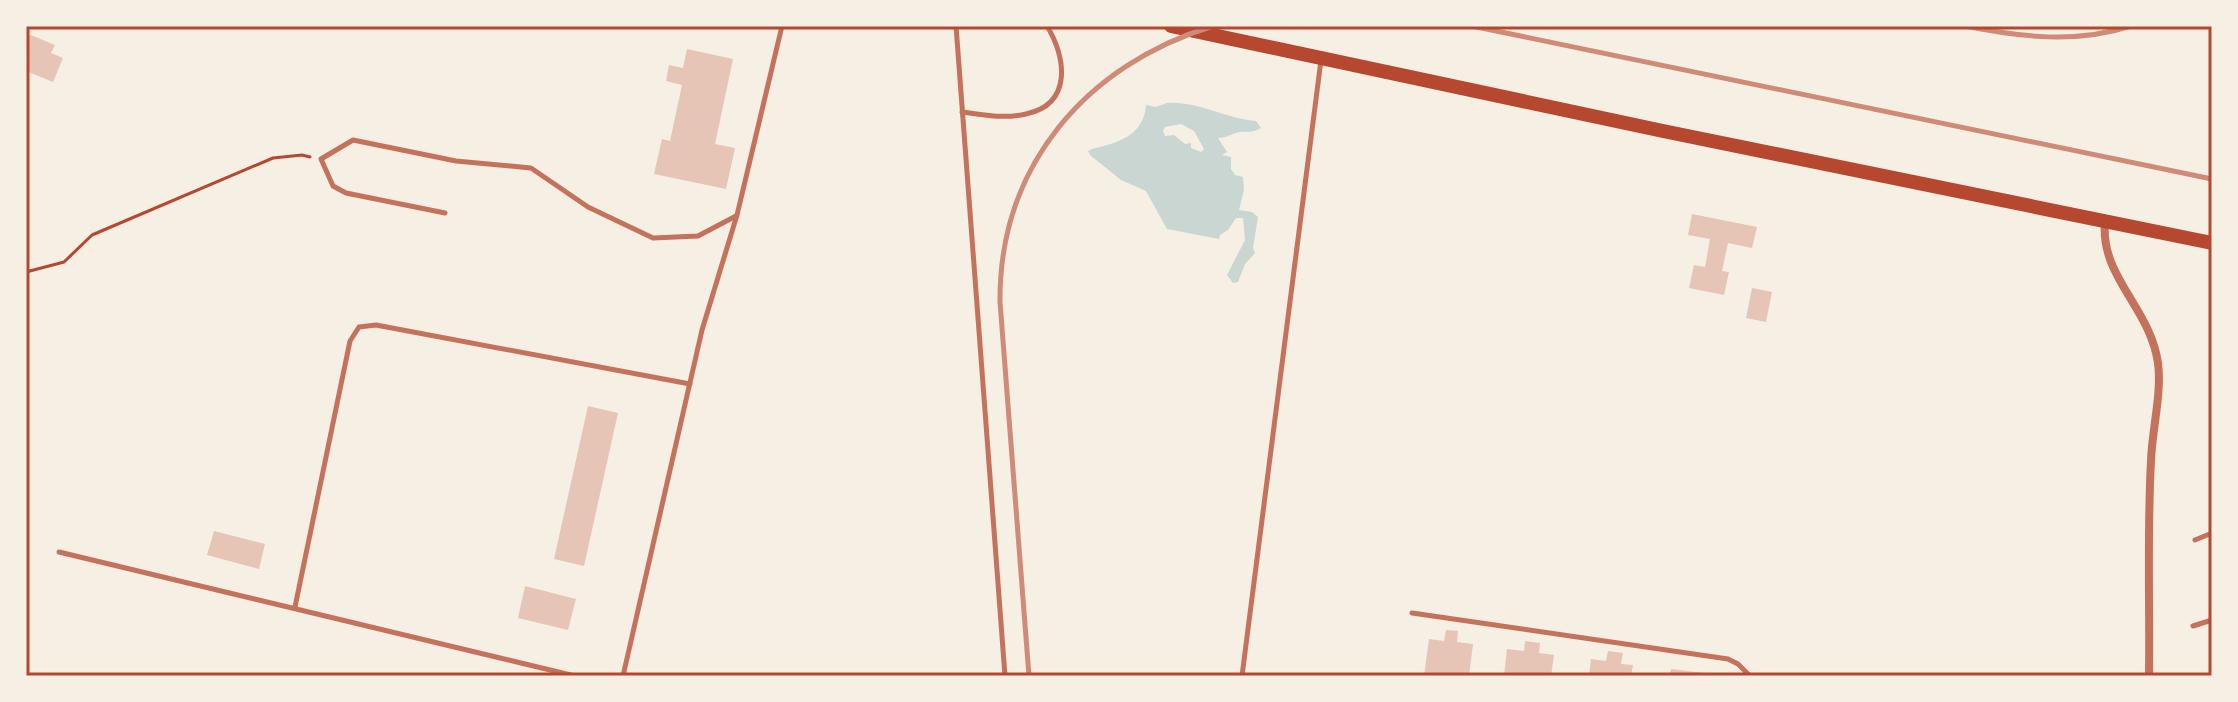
<svg xmlns="http://www.w3.org/2000/svg" width="2238" height="702" font-family="'Crimson Pro',serif">
<style>
.water{fill:#c9d6d2;fill-rule:evenodd}
.building{fill:#e6c5b7}
.lines{fill:none;stroke-linecap:round;stroke-linejoin:round}
.path{stroke:#b5482f;stroke-width:3}
.service{stroke:#c5725c;stroke-width:5}
.minor{stroke:#c5725c;stroke-width:8}
.primary{stroke:#b5482f;stroke-width:14}
.rail{stroke:#cf8b77;stroke-width:5}
.neatline{fill:none;stroke:#b5482f;stroke-width:3}
</style>
<rect width="100%" height="100%" fill="#f6efe4"/>
<path class="water" d="M 1167,103 C 1198,101 1226,119 1256,121 L 1261,128 C 1252,134 1245,130 1236,133 C 1229,135 1226,138 1218,138 L 1227,152 L 1222,155 L 1231,157 L 1231,169 L 1235,175 L 1243,177 L 1244,190 L 1239,210 L 1252,212 L 1258,217 L 1253,248 L 1255,253 L 1245,264 L 1238,282 L 1233,283 L 1227,275 L 1245,240 L 1243,218 L 1236,218 L 1228,230 L 1220,235 L 1219,239 L 1167,229 L 1146,191 L 1121,180 L 1090,155 L 1088,151 L 1092,149 C 1117,143 1144,136 1146,105 L 1156,107 ZM 1181,124 L 1194,131 L 1204,149 L 1201,152 L 1191,148 L 1191,143 L 1185,144 L 1174,135 L 1165,136 L 1163,131 L 1165,127 Z"/>
<g class="building">
<polygon points="26,33 55,45 51,53 63,58 53,82 26,71"/>
<polygon points="687,49 733,59 715,144 735,148 726,189 654,174 662,139 670,141 682,85 666,81 669,65 683,68"/>
<polygon points="1692,214 1757,227 1752,248 1728,243 1722,271 1729,272 1724,295 1689,288 1694,265 1705,267 1710,239 1688,235"/>
<polygon points="1752,288 1772,292 1766,322 1746,318"/>
<polygon points="588,406 618,413 584,566 554,559"/>
<polygon points="214,531 265,544 259,569 207,555"/>
<polygon points="525,586 576,599 568,630 518,618"/>
<polygon points="1446,630 1458,631 1457,642 1473,644 1469,676 1424,676 1429,639 1444,641"/>
<polygon points="1525,641 1540,643 1539,653 1554,655 1551,676 1504,676 1507,649 1524,651"/>
<polygon points="1608,651 1623,653 1621,664 1633,665 1631,676 1589,676 1591,659 1606,661"/>
<polygon points="1671,669 1713,674 1713,676 1670,676"/>
</g>
<g class="lines">
<polyline class="path" points="26,272 64,262 92,235 273,158 302,155 310,157"/>
<g class="service">
<polyline points="956,26 1005,676"/>
<path d="M 962,112 C 983,115 1005,119 1026,114 C 1073,104 1066,57 1047,26"/>
<polyline points="445,213 346,193 333,186 321,159 353,140 456,161 531,168 588,207 653,238 698,236 736,216"/>
<polyline points="2195,540 2212,533"/>
<polyline points="59,552 575,676"/>
<polyline points="295,607 350,341 359,327 376,325 690,384"/>
<polyline points="1412,613 1728,659 1738,664 1750,676"/>
<polyline points="2193,626 2212,620"/>
<polyline points="623,676 702,330 737,215 782,26"/>
<polyline points="1242,676 1321,60"/>
</g>
<path class="minor" d="M 2105,222 C 2100,277 2150,307 2158,363 C 2162,394 2152,429 2151,461 C 2147,532 2150,604 2149,676"/>
<polyline class="primary" points="1171,26 1663,131 2212,243"/>
<g class="rail">
<polyline points="1472,26 2212,179"/>
<path d="M 1965,26 C 2021,37 2075,44 2131,26"/>
<path d="M 1029,676 L 1000,302 C 999,166 1086,65 1213,26"/>
</g>
</g>
<rect width="2238" height="702" fill="none" stroke="#f6efe4" stroke-width="56"/>
<rect x="28" y="28" width="2182" height="646" class="neatline"/>
</svg>
